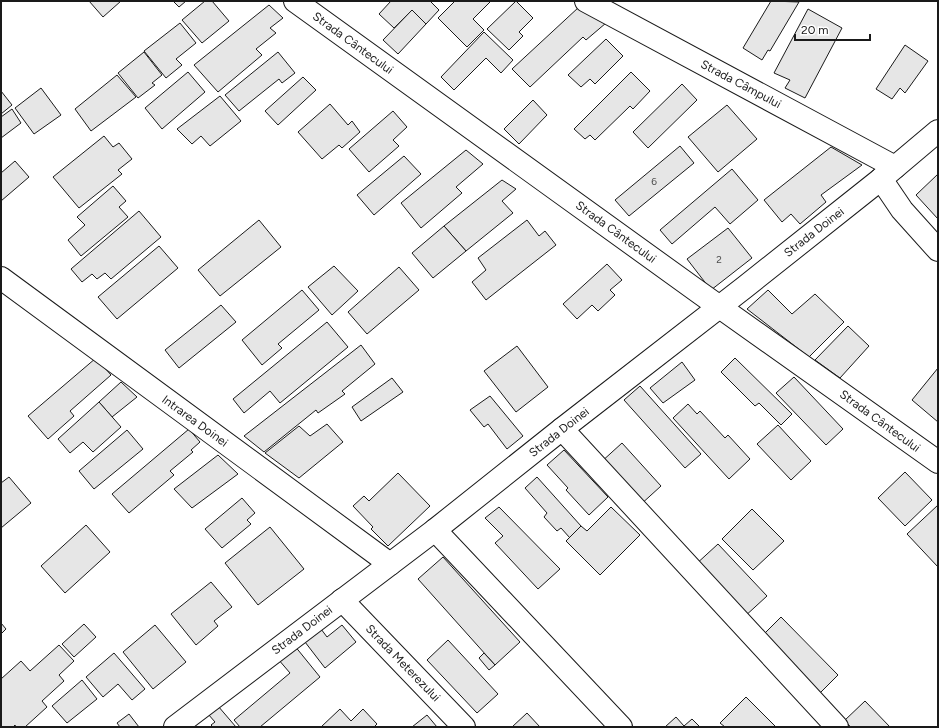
<svg xmlns="http://www.w3.org/2000/svg" width="939" height="728" font-family="Figtree,sans-serif">
<style>
.building{fill:#e6e6e6;stroke:#1a1a1a}
.lines{fill:none;stroke-linecap:round;stroke-linejoin:round}
.minor-casing{stroke:#1a1a1a;stroke-width:24}
.minor{stroke:#fff;stroke-width:22}
.labels{text-anchor:middle;stroke-width:3;stroke-linejoin:round;paint-order:stroke}
.number-label{font-size:10px;fill:#4d4d4d}
.street-label{font-size:12px;fill:#1a1a1a;stroke:#fff}
</style>
<rect width="100%" height="100%" fill="#fff"/>
<g class="building">
<polygon points="89,1 121,1 103,17"/>
<polygon points="173,1 186,1 179,7"/>
<polygon points="205,1 212,1 229,21 202,43 182,20"/>
<polygon points="391,1 430,1 439,10 426,24 412,10 394,28 379,14"/>
<polygon points="455,1 491,1 473,19 484,30 467,47 438,18"/>
<polygon points="516,1 533,18 519,32 523,36 509,50 487,29"/>
<polygon points="771,1 799,2 770,51 768,50 762,60 743,48"/>
<polygon points="269,5 283,18 270,28 276,33 256,49 262,55 218,92 194,65"/>
<polygon points="579,7 606,23 586,40 583,37 530,87 512,69"/>
<polygon points="808,9 842,28 805,98 785,88 790,80 774,73"/>
<polygon points="412,10 426,24 398,54 383,40"/>
<polygon points="180,23 196,43 176,59 182,65 166,78 144,51"/>
<polygon points="484,32 513,60 501,73 486,58 454,90 441,77"/>
<polygon points="606,39 623,56 595,84 590,79 581,87 568,75"/>
<polygon points="905,45 928,61 905,93 900,88 892,99 876,89"/>
<polygon points="144,52 162,75 152,83 155,85 138,98 118,73"/>
<polygon points="278,52 295,73 282,83 279,79 239,111 225,95"/>
<polygon points="188,72 205,92 162,129 145,108"/>
<polygon points="631,72 650,91 633,109 630,106 595,140 590,135 585,139 574,129"/>
<polygon points="117,75 136,97 91,131 75,109"/>
<polygon points="303,77 316,90 278,125 265,111"/>
<polygon points="682,84 697,100 648,148 633,132"/>
<polygon points="41,88 61,115 34,134 15,108"/>
<polygon points="1,91 12,105 1,114"/>
<polygon points="220,96 241,121 210,146 201,136 192,144 177,129"/>
<polygon points="533,100 547,115 519,144 504,129"/>
<polygon points="330,104 348,125 352,121 360,132 342,148 339,145 322,159 298,132"/>
<polygon points="727,105 757,139 718,172 688,137"/>
<polygon points="12,109 21,123 1,138 1,117"/>
<polygon points="393,111 407,127 393,140 399,146 369,172 349,149"/>
<polygon points="104,136 113,147 119,143 132,159 118,170 122,174 79,208 53,177"/>
<polygon points="680,146 694,163 629,216 615,200"/>
<polygon points="831,147 862,165 821,195 826,202 800,224 791,214 782,222 764,200"/>
<polygon points="466,150 483,164 456,187 462,193 421,228 401,203"/>
<polygon points="404,156 421,174 374,215 357,195"/>
<polygon points="15,161 29,177 1,201 1,173"/>
<polygon points="732,169 758,200 730,224 715,207 672,244 660,230"/>
<polygon points="938,174 938,219 916,195"/>
<polygon points="502,180 516,189 502,201 513,213 466,251 444,226"/>
<polygon points="113,186 126,201 119,207 128,217 81,256 68,240 85,225 77,217"/>
<polygon points="139,211 161,237 111,279 105,273 97,279 92,274 82,282 71,269"/>
<polygon points="259,220 281,247 220,296 198,270"/>
<polygon points="527,220 539,236 545,231 556,245 486,300 472,282 486,270 478,258"/>
<polygon points="444,226 466,251 433,278 412,253"/>
<polygon points="728,228 752,258 711,290 687,259"/>
<polygon points="159,246 178,268 117,319 98,297"/>
<polygon points="607,264 622,280 610,290 615,295 598,311 592,305 577,319 563,304"/>
<polygon points="334,266 358,291 332,315 308,287"/>
<polygon points="399,267 419,290 367,334 348,312"/>
<polygon points="302,290 319,310 278,344 282,348 262,365 242,340"/>
<polygon points="768,290 792,314 815,294 844,322 809,357 747,309"/>
<polygon points="221,305 236,322 179,368 165,350"/>
<polygon points="327,322 348,347 280,403 270,391 244,413 233,399"/>
<polygon points="848,326 869,346 840,378 815,360"/>
<polygon points="361,345 375,364 342,391 345,394 318,413 316,410 264,452 244,436"/>
<polygon points="517,346 548,387 516,412 484,371"/>
<polygon points="96,358 111,375 70,411 74,416 48,439 28,416"/>
<polygon points="735,358 792,414 781,425 759,403 755,406 721,372"/>
<polygon points="682,362 695,380 663,403 650,388"/>
<polygon points="938,368 938,422 912,400"/>
<polygon points="794,377 843,429 826,445 776,393"/>
<polygon points="392,378 403,392 361,421 352,407"/>
<polygon points="121,382 137,397 112,417 99,402"/>
<polygon points="640,386 701,454 685,468 624,400"/>
<polygon points="490,396 523,436 507,449 488,424 484,427 470,410"/>
<polygon points="99,402 121,427 93,452 83,442 70,453 58,439"/>
<polygon points="688,404 697,414 700,411 725,438 728,435 750,459 729,479 673,418"/>
<polygon points="327,424 343,442 299,478 265,453 299,426 310,436"/>
<polygon points="778,425 811,461 791,480 757,444"/>
<polygon points="189,429 200,442 191,450 193,452 170,471 174,475 129,513 112,494"/>
<polygon points="127,430 143,449 94,489 79,471"/>
<polygon points="622,443 661,486 639,506 600,463"/>
<polygon points="564,450 608,497 589,515 566,490 568,488 547,465"/>
<polygon points="218,455 238,474 192,508 174,489"/>
<polygon points="905,472 932,500 905,526 878,498"/>
<polygon points="398,473 430,506 388,546 371,529 373,527 353,506 364,496 369,501"/>
<polygon points="9,477 31,503 1,528 1,483"/>
<polygon points="537,477 581,526 570,538 561,528 557,531 544,517 547,513 525,488"/>
<polygon points="242,498 255,513 247,520 251,524 222,548 205,529"/>
<polygon points="938,505 938,567 907,534"/>
<polygon points="499,507 560,569 538,589 495,543 503,536 485,518"/>
<polygon points="611,507 640,535 600,575 566,541 581,526 587,531"/>
<polygon points="752,509 784,541 753,570 722,539"/>
<polygon points="86,525 110,552 65,593 41,566"/>
<polygon points="270,527 304,569 258,605 225,563"/>
<polygon points="718,544 767,596 743,618 694,566"/>
<polygon points="443,557 520,642 495,665 418,579"/>
<polygon points="211,582 232,607 214,621 218,626 196,645 171,614"/>
<polygon points="781,617 838,675 819,694 762,636"/>
<polygon points="1,623 6,629 1,634"/>
<polygon points="84,624 96,637 74,657 62,644"/>
<polygon points="155,625 186,662 153,689 123,652"/>
<polygon points="342,625 356,642 325,668 305,642 321,629 327,637"/>
<polygon points="448,640 498,694 477,713 427,660"/>
<polygon points="59,645 74,661 59,675 64,681 42,701 47,707 25,727 16,727 15,725 13,727 1,727 1,679 21,661 30,671"/>
<polygon points="294,645 320,677 260,727 240,727 234,720 290,673 278,659"/>
<polygon points="114,653 145,689 132,700 118,684 103,697 86,677"/>
<polygon points="484,653 495,665 489,670 479,658"/>
<polygon points="82,680 97,699 67,723 52,706"/>
<polygon points="746,697 776,727 725,727 720,723"/>
<polygon points="865,701 890,727 851,727 844,721"/>
<polygon points="218,706 236,727 213,727 211,725 215,722 208,714"/>
<polygon points="340,709 351,721 363,709 377,724 374,727 321,727"/>
<polygon points="527,713 540,727 512,727"/>
<polygon points="129,714 139,727 120,727 117,723"/>
<polygon points="427,715 437,727 412,727"/>
<polygon points="676,717 684,726 692,719 700,727 665,727"/>
</g>
<g class="lines">
<g class="minor-casing">
<g id="minor">
<polyline points="295,1 700,293 938,462"/>
<polyline points="586,1 895,167"/>
<polyline points="881,179 902,210 938,250"/>
<polyline points="1,278 390,564"/>
<polyline points="562,429 837,727"/>
<polyline points="435,530 621,727"/>
<polyline points="342,600 464,727"/>
<polyline points="175,727 435,530 562,429 745,287 881,179 938,131"/>
</g>
</g>
<use href="#minor" class="minor"/>
</g>
<g class="labels">
<g class="number-label">
<text x="654" y="185">6</text>
<text x="719" y="263">2</text>
</g>
<g class="street-label">
<text transform="translate(353 43) rotate(36)" y="4">Strada Cântecului</text>
<text transform="translate(741 84) rotate(28)" y="4">Strada Câmpului</text>
<text transform="translate(616 232) rotate(36)" y="4">Strada Cântecului</text>
<text transform="translate(814 232) rotate(-38)" y="4">Strada Doinei</text>
<text transform="translate(195 421) rotate(36)" y="4">Intrarea Doinei</text>
<text transform="translate(880 421) rotate(36)" y="4">Strada Cântecului</text>
<text transform="translate(559 432) rotate(-38)" y="4">Strada Doinei</text>
<text transform="translate(302 630) rotate(-37)" y="4">Strada Doinei</text>
<text transform="translate(403 663) rotate(46)" y="4">Strada Meterezului</text>
</g>
</g>
<rect width="939" height="728" fill="none" stroke="#1a1a1a" stroke-width="4"/>
<path d="M795 34v6h75v-6" fill="none" stroke="#1a1a1a" stroke-width="2"/>
<text x="801" y="34" font-size="12" fill="#1a1a1a" stroke="#ffffff" stroke-width="3" paint-order="stroke">20 m</text>
</svg>
